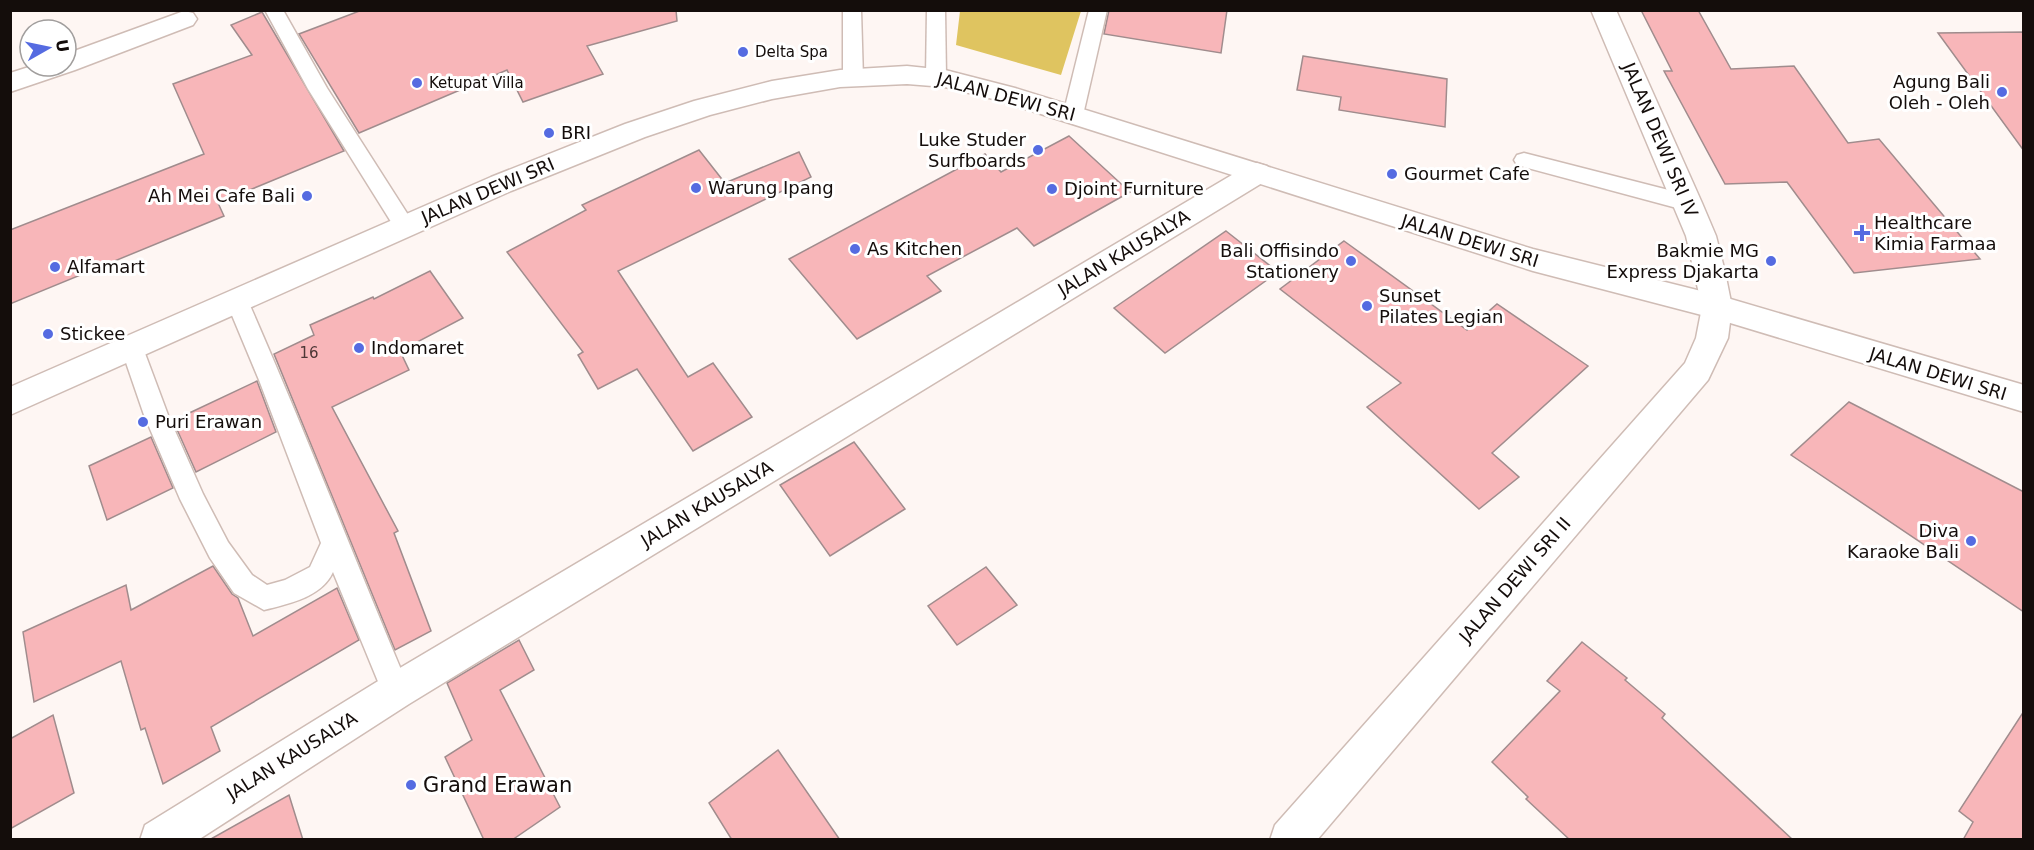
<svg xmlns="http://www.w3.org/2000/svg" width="2034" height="850" font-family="'DejaVu Sans',sans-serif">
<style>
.green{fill:#dfc460}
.building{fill:#f8b6b9;stroke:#a08c8d;stroke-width:1.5}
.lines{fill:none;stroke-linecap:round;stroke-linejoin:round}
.service-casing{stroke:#cfbcb5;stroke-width:3}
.minor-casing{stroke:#cfbcb5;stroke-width:3}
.tertiary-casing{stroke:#cfbcb5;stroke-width:3}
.service{fill:#fff;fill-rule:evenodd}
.minor{fill:#fff;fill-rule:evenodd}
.tertiary{fill:#fff;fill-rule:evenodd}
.poi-dot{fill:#556be1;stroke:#fff;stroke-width:2}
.labels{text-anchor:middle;stroke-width:6;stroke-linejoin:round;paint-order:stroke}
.far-poi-label{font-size:15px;fill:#140d0b;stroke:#fff;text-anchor:start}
.number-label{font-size:15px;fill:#4d3736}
.poi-label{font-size:18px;fill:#140d0b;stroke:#fff;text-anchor:start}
.street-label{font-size:18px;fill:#140d0b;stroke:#fff}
.near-poi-label{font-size:21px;fill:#140d0b;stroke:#fff;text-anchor:start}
</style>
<rect width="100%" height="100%" fill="#fef6f3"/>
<polygon class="green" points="960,11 960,10 1081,11 1061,75 956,45"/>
<g class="building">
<polygon points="362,10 676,10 677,21 587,46 603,74 523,102 507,70 359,133 299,34"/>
<polygon points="1109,10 1227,10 1221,53 1104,34"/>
<polygon points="1641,10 1698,10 1731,69 1794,66 1848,143 1879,139 1980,259 1854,273 1787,182 1725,184 1664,71 1672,71"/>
<polygon points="262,12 344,151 218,203 224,216 10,304 10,230 204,154 173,84 252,55 231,25"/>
<polygon points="2024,32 2024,151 1938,33"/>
<polygon points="1303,56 1447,79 1445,127 1339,110 1341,97 1297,90"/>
<polygon points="1069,136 1130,192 1034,246 1017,228 927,276 941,291 857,339 789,259 985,154 1001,172"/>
<polygon points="699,150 725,183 799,152 811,177 618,271 688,377 713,363 752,417 693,451 637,369 598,389 578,355 583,352 507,252 586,210 582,205"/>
<polygon points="1226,231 1278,272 1165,353 1114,308"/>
<polygon points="1344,241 1467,330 1497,304 1588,366 1492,453 1519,477 1479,509 1367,407 1401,383 1280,289"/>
<polygon points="430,271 463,318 400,351 409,370 332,407 398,531 394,533 431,631 395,650 274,354 314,335 310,325 373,297 374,299"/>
<polygon points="257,381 276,432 196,472 175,425 185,421 183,416"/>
<polygon points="1849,402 2024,492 2024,612 1791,455"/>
<polygon points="151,437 173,488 107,520 89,466"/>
<polygon points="854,442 905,509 830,556 780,485"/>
<polygon points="213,566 232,594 238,598 253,636 337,588 359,640 211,727 220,751 163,784 145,728 141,730 121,661 34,702 23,632 126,585 131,610"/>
<polygon points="986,567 1017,605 957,645 928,606"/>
<polygon points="519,640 534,670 500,690 560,807 512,840 484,840 445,757 472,740 447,683"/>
<polygon points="1582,642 1627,678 1625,680 1665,714 1662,718 1793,840 1570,840 1526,799 1528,797 1492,762 1560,691 1547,681"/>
<polygon points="2024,711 2024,840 1963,840 1973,822 1959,811"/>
<polygon points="53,715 74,793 10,829 10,739"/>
<polygon points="778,750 840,840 732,840 709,803"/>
<polygon points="289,795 303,840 209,840"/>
</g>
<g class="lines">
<g class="service-casing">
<g id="service">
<polygon points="265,10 283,10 327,88 412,221 416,227 412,233 405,235 398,233 308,89"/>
<polygon points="843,10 861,10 863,79 860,84 853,85 846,84 843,79"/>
<polygon points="927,10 945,10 946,77 943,81 936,83 929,81 926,77"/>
<polygon points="1089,10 1107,10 1083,115 1080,120 1073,122 1066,120 1063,115"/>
<polygon points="1524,153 1688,195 1695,198 1698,203 1695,208 1688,211 1517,165 1514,160 1517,155"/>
<path d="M 237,292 L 245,295 L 248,301 C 305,430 355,561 410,691 L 406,701 L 396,704 L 386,701 L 333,572 C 322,597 288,604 264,610 L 234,593 L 210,558 L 180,499 L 144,415 L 121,348 L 124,342 L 132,339 L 140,342 L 143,348 L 168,415 L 203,494 L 228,542 L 252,575 L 267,585 L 285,580 L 310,567 L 321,543 L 259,380 L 226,301 L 229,295 Z"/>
</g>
</g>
<g class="minor-casing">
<g id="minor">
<polygon points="1591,10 1616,10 1702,203 1716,236 1725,272 1732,307 1728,338 1708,380 1317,840 1270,840 1275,825 1685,363 1696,338 1702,307 1686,236"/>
<polygon points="184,11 193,13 197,19 193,25 75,70 10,92 10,73 32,66 66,66 66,54"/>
<polygon points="1257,163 1267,166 1271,173 1267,180 409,704 198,840 140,840 145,825 383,678 1247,166"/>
</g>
</g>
<g class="tertiary-casing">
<polygon id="tertiary" points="907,66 945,70 1015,88 1533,249 1717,295 2024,385 2024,412 1717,319 1533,271 997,100 945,87 907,84 840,87 772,99 710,115 645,137 511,191 10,415 10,387 491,177 625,124 694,101 772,81 840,70"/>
</g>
<use href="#service" class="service"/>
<use href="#minor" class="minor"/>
<use href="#tertiary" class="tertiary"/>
</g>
<g class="poi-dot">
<circle cx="743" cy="52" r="6"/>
<circle cx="417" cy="83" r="6"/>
<circle cx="2002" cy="92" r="6"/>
<circle cx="549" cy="133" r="6"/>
<circle cx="1038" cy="150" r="6"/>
<circle cx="1392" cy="174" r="6"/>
<circle cx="696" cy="188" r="6"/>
<circle cx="1052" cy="189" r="6"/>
<circle cx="307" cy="196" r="6"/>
<path d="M1859 224h6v6h6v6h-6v6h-6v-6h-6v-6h6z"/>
<circle cx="855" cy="249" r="6"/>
<circle cx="1351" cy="261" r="6"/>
<circle cx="1771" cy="261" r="6"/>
<circle cx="55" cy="267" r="6"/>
<circle cx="1367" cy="306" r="6"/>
<circle cx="48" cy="334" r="6"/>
<circle cx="359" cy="348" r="6"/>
<circle cx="143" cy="422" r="6"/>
<circle cx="1971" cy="541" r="6"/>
<circle cx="411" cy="785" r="6"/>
</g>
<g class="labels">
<g class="far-poi-label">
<text x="755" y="57">Delta Spa</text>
<text x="429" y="88">Ketupat Villa</text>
</g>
<g class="number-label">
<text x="309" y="358">16</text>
</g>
<g class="poi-label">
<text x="1990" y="88" text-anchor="end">Agung Bali<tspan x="1990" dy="21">Oleh - Oleh</tspan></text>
<text x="561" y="139">BRI</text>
<text x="1026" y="146" text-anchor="end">Luke Studer<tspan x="1026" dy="21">Surfboards</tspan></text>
<text x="1404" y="180">Gourmet Cafe</text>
<text x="708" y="194">Warung Ipang</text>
<text x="1064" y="195">Djoint Furniture</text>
<text x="295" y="202" text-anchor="end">Ah Mei Cafe Bali</text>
<text x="1874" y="229">Healthcare<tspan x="1874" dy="21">Kimia Farmaa</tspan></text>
<text x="867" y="255">As Kitchen</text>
<text x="1339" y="257" text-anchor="end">Bali Offisindo<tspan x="1339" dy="21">Stationery</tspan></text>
<text x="1759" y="257" text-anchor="end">Bakmie MG<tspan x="1759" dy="21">Express Djakarta</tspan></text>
<text x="67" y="273">Alfamart</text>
<text x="1379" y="302">Sunset<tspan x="1379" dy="21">Pilates Legian</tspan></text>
<text x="60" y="340">Stickee</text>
<text x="371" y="354">Indomaret</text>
<text x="155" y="428">Puri Erawan</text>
<text x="1959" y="537" text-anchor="end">Diva<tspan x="1959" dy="21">Karaoke Bali</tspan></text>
</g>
<g class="street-label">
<text transform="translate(1006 97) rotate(15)" y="6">JALAN DEWI SRI</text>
<text transform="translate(1660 140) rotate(67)" y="6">JALAN DEWI SRI IV</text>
<text transform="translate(488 191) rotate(-23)" y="6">JALAN DEWI SRI</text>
<text transform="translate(1470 241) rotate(17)" y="6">JALAN DEWI SRI</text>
<text transform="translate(1124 253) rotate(-31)" y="6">JALAN KAUSALYA</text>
<text transform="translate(1938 374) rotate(17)" y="6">JALAN DEWI SRI</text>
<text transform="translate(707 504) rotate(-31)" y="6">JALAN KAUSALYA</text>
<text transform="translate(1515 580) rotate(-49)" y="6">JALAN DEWI SRI II</text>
<text transform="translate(292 756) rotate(-32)" y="6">JALAN KAUSALYA</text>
</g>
<g class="near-poi-label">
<text x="423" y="792">Grand Erawan</text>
</g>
</g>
<rect width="2034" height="850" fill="none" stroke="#140d0b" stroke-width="24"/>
<g transform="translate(48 48) rotate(81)"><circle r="28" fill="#ffffff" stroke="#a19e9d" stroke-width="1.5"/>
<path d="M0-4.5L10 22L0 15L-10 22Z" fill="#556be1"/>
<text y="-9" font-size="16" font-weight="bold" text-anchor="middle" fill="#140d0b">U</text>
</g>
</svg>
